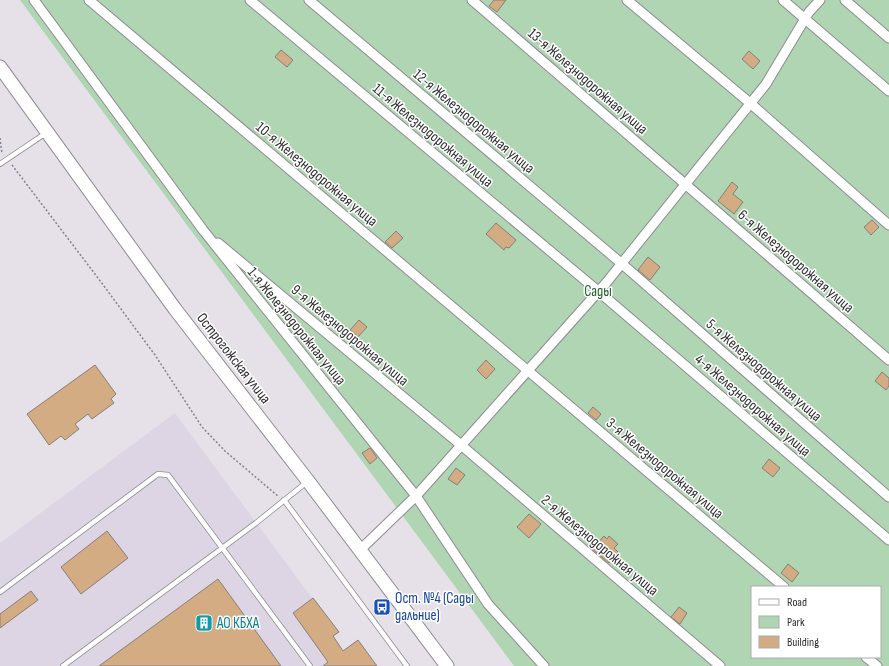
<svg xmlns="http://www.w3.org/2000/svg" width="889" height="666" font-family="'Sofia Sans Condensed',sans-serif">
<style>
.built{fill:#ded5e4}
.green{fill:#afd5b2;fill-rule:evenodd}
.building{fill:#d4ac83;stroke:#867f7a}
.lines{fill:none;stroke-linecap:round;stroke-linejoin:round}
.lane-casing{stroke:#8f8b92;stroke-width:6}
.street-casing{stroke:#8f8b92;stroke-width:11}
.secondary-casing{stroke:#8f8b92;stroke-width:15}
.path{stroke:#848086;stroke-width:1.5;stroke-dasharray:2 2;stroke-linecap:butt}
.lane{stroke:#fff;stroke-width:4.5}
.street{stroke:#fff;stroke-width:9}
.secondary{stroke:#fff;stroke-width:13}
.labels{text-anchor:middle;stroke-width:3;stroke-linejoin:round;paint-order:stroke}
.street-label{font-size:15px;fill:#2e2c2f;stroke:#fff}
.park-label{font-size:15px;fill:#1f5d2b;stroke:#fff}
.transit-label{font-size:15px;fill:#164399;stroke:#fff;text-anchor:start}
.culture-label{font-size:15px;fill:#0d838f;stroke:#fff;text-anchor:start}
</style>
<rect width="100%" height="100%" fill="#e6e1e9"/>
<polygon class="built" points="175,413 312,598 313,598 339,632 333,636 343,651 377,666 0,666 0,543"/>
<path class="green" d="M 20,0 L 889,0 L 889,666 L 514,666 ZM 752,587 L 880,587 L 880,657 L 752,657 Z"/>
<g class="building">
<polygon points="494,0 506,0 497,12 489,6"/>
<polygon points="281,50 293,60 287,67 275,57"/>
<polygon points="749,51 760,61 753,69 742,59"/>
<polygon points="732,182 738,187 733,194 743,202 734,214 718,201"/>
<polygon points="872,220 879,227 871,235 864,227"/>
<polygon points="496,223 516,240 509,248 506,247 504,250 486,234"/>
<polygon points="396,231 403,238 392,248 385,242"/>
<polygon points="648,257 660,267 650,280 638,270"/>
<polygon points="359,320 367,327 358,337 350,330"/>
<polygon points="486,360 495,369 486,379 477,370"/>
<polygon points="95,365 116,394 111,399 114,403 92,419 88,414 75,424 79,429 65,440 61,436 49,445 27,414"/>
<polygon points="882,372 889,378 889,386 886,390 875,381"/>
<polygon points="593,407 601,414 596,420 588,413"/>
<polygon points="370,448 377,458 370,464 362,453"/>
<polygon points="769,459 780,468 773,477 762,468"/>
<polygon points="456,468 465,475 457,485 448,479"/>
<polygon points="529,514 541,524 529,538 517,527"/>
<polygon points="107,531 128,558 81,594 61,567"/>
<polygon points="604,536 607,539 609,536 618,544 614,548 618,552 609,563 592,549"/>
<polygon points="788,564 799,573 792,582 781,573"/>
<polygon points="218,579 281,666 99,666"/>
<polygon points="31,591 38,600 0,628 0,614"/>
<polygon points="313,598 339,632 333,636 343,651 358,640 377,666 323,666 328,662 293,613"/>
<polygon points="679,607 687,613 680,624 671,617"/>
</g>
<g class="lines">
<g class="lane-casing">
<g id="lane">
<polyline points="0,164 46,133"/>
<polyline points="284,500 407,666"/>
<polyline points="0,592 158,474 168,475 310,666"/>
<polyline points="63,666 256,523 307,482"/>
</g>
</g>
<g class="street-casing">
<g id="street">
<polyline points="34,0 203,230 416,496 488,604 544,666"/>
<polyline points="89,0 784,587"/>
<polyline points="250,0 598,291 889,540"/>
<polyline points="309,0 621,263 889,497"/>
<polyline points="472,0 889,360"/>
<polyline points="627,0 750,103 889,225"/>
<polyline points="783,0 889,91"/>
<polyline points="845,0 889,38"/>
<polyline points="218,243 461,445 720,666"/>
<polyline points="360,550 416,496 606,283 766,84 809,12 820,0"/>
<polyline points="866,657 877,666"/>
</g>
</g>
<g class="secondary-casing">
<polyline id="secondary" points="0,67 175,309 308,481 447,666"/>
</g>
<g class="path">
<polyline points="0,138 2,154"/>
<polyline points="12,165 98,278 155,355 202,427 225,451 279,497"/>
</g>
<use href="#lane" class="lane"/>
<use href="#street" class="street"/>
<use href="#secondary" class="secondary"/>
</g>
<defs>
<g id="bus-square" transform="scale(0.9)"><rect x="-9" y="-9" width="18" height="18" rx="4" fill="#1a4fb4" stroke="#fff"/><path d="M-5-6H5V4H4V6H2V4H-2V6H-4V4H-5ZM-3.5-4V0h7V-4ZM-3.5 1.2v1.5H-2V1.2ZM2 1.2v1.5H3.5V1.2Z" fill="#fff"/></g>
<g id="building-square" transform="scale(0.9)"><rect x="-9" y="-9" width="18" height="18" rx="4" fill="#0f9aa8" stroke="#fff"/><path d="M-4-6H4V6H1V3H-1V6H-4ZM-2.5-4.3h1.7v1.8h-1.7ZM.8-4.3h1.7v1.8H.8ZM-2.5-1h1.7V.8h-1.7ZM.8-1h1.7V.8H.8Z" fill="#fff"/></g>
</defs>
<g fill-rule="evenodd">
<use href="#bus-square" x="382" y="607"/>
<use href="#building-square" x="204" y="623"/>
</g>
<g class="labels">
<g class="street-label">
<text transform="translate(588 81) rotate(41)" y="5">13-я Железнодорожная улица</text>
<text transform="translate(474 121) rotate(40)" y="5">12-я Железнодорожная улица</text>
<text transform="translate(433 135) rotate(40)" y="5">11-я Железнодорожная улица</text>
<text transform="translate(317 174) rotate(40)" y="5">10-я Железнодорожная улица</text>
<text transform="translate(796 261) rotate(41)" y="5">6-я Железнодорожная улица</text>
<text transform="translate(297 326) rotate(51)" y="5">1-я Железнодорожная улица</text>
<text transform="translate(350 335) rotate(40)" y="5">9-я Железнодорожная улица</text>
<text transform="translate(234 358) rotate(52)" y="5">Острогожская улица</text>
<text transform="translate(764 370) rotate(41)" y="5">5-я Железнодорожная улица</text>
<text transform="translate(753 405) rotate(41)" y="5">4-я Железнодорожная улица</text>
<text transform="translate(665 468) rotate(40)" y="5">3-я Железнодорожная улица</text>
<text transform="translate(600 545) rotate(40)" y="5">2-я Железнодорожная улица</text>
</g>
<g class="park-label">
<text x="598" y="296">Сады</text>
</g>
<g class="transit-label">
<text x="395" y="603">Ост. №4 (Сады<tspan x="395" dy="17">дальние)</tspan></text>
</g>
<g class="culture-label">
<text x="217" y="628">АО КБХА</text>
</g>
</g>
<rect x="751" y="586" width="130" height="72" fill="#ffffff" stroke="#ababac"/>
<rect x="759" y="599" width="20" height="6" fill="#ffffff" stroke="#ababac"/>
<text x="787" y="606" font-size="12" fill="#2e2c2f">Road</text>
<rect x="759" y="616" width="20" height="12" fill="#afd5b2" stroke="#ababac"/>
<text x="787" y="626" font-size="12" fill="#2e2c2f">Park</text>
<rect x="759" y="636" width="20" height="12" fill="#d4ac83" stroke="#ababac"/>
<text x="787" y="646" font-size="12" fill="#2e2c2f">Building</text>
</svg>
